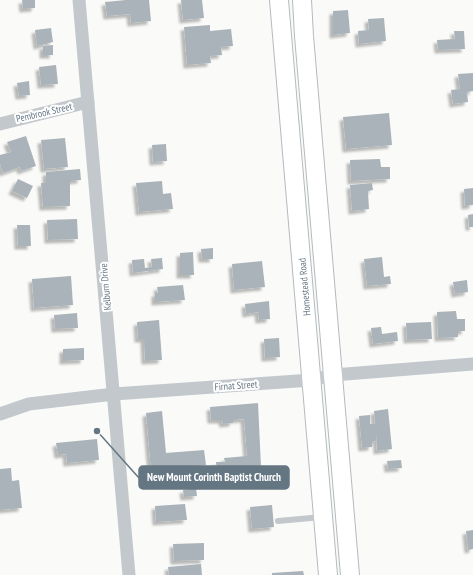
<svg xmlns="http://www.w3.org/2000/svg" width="473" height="575" font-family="'PT Sans Narrow',sans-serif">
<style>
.building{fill:#aab3b9;filter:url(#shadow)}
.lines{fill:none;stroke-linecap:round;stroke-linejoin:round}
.secondary-casing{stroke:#b3babf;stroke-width:20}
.service{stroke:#c3c8cc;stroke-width:6}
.minor{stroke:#c3c8cc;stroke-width:13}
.secondary{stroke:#fff;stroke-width:18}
.labels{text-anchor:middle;stroke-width:4;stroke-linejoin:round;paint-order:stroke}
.street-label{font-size:10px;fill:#657683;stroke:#fff}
.leader{fill:none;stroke:#657683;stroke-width:1.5}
.callout-dot{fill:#657683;stroke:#fff;stroke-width:1.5}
.callout{fill:#657683;stroke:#657683;stroke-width:1.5}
.callout-label{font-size:11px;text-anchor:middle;font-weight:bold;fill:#fff}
</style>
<defs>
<filter id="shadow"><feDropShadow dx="-3.5" dy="3.5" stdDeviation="1" flood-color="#0004"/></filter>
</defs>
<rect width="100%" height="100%" fill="#fafaf8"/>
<g class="building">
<polygon points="22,0 35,0 35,8 23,9"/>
<polygon points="126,0 149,0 151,21 131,23 130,14 107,16 105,2"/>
<polygon points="181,0 202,0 204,18 183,20"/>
<polygon points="348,10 350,33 333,35 333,11"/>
<polygon points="384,18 386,41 359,44 358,31 369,30 368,19"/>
<polygon points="210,25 210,31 231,29 233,46 221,47 222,55 210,56 211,63 187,65 184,27"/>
<polygon points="51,28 53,42 37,46 35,30"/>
<polygon points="454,31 464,31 465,49 438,50 437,40 455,39"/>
<polygon points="53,45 53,55 43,55 43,46"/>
<polygon points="56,65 58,84 41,85 39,67"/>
<polygon points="473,73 473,91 467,92 468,102 453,104 451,90 460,89 458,74"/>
<polygon points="29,81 30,95 19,96 17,83"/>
<polygon points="389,113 392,145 346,149 343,117"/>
<polygon points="26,136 36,166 21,171 20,167 3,173 0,164 0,155 11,152 7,142"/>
<polygon points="65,138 68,167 44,169 41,140"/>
<polygon points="166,144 167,161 153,162 152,145"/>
<polygon points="380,159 381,167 390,167 390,179 351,181 350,160"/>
<polygon points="80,169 81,180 70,181 70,206 43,207 41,183 46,183 46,172"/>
<polygon points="18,179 33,186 27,198 12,191"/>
<polygon points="162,181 163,194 171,193 173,209 139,212 136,183"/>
<polygon points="372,183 373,190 368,191 369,209 352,211 350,185"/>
<polygon points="473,188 473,205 465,206 464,189"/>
<polygon points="473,214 473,227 469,227 468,215"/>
<polygon points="77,219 78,239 48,240 47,220"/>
<polygon points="17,225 30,225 31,246 18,246"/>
<polygon points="213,248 213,259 202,259 201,249"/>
<polygon points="193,252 194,275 180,275 180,253"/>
<polygon points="382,257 384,277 390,276 391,284 367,286 364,259"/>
<polygon points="162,258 163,269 133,273 132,260 144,259 145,268 152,267 151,259"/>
<polygon points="262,261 265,287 234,290 232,264"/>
<polygon points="71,276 73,305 34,308 32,279"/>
<polygon points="467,280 468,292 455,294 453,282"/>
<polygon points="183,285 185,300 155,302 155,293 158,293 157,287"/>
<polygon points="269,301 270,319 259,320 258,312 246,314 245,304"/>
<polygon points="456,311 457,319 465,319 465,331 458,331 458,337 438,338 437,312"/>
<polygon points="77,313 78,328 55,329 54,315"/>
<polygon points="159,320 162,360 145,361 144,339 138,339 137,322"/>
<polygon points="431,322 432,339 407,340 406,323"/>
<polygon points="381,327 382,334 397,332 398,341 373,344 371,328"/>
<polygon points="279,338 280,357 265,358 264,339"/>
<polygon points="84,348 84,360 63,361 63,349"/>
<polygon points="258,403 261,467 217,471 216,462 225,462 224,458 247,456 244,419 233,420 233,423 223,424 222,420 211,420 210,407"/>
<polygon points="388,409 392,449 377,451 376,432 376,441 372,442 372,447 362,448 359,416 370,415 370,424 375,424 374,411"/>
<polygon points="162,411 166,453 204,450 206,465 151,470 146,413"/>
<polygon points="97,439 99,460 67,463 66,454 58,455 56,443"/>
<polygon points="401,460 402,468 388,469 387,461"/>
<polygon points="11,468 12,481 19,480 22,508 0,510 0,469"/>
<polygon points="196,488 197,496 184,497 183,490"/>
<polygon points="185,504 187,520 156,522 155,506"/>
<polygon points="272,505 274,527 252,529 250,507"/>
<polygon points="473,530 473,549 468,550 466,531"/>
<polygon points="204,543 204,560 174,561 173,544"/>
<polygon points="201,564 202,575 169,575 168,567"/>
<polygon points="303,571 304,575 272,575 272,573"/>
</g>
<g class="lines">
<g class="secondary-casing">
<g id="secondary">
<polyline points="279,0 328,575"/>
<polyline points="302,0 304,36 350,575"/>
</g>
</g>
<polyline class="service" points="278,521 322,517"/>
<g class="minor">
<polyline points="79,0 129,575"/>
<polyline points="0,124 88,102"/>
<polyline points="0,414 29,404 114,394 312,380 333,375 473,364"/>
</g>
<use href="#secondary" class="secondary"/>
</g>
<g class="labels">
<g class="street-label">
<text transform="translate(44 112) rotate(-13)" y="4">Pembrook Street</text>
<text transform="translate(105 287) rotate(-95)" y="4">Kelburn Drive</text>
<text transform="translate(304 287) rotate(-95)" y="4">Homestead Road</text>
<text transform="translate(236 385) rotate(-4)" y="4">Firnat Street</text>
</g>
</g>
<path class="leader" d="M97 431L139 478"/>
<circle class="callout-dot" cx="97" cy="431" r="4"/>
<rect class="callout" x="139" y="466" width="150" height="23" rx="4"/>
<g class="callout-label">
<text x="214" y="481">New Mount Corinth Baptist Church</text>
</g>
</svg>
